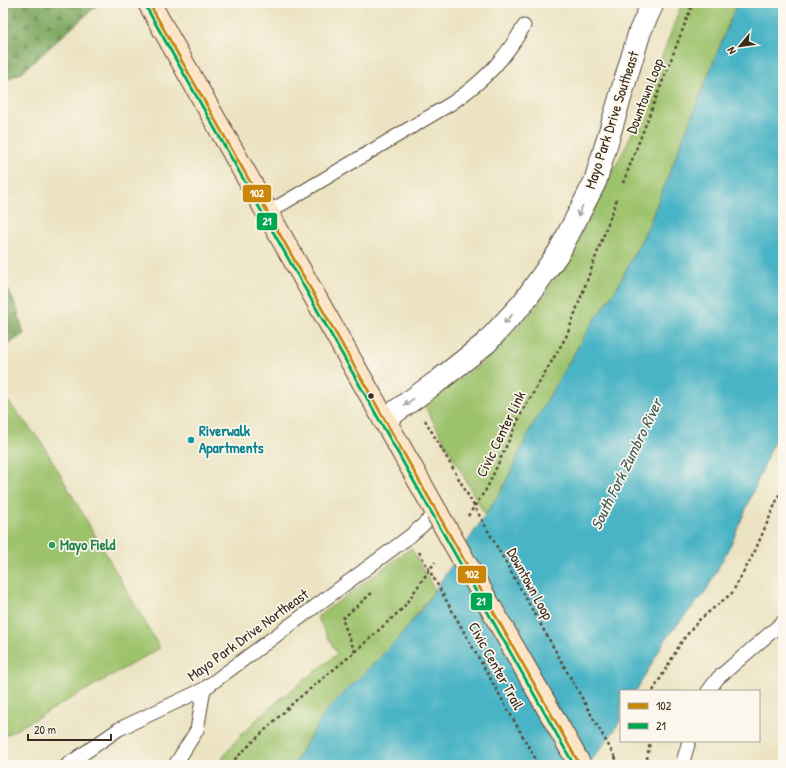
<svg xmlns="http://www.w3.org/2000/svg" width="786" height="768" font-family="'Patrick Hand',sans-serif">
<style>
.forest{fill:url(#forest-firs);stroke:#5c693f}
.park{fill:#9dc26c;stroke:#6c7645}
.water{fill:#48b4c5;stroke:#426f72}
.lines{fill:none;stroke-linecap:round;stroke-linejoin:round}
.lane-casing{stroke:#554636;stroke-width:15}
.street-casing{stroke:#554636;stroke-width:24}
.secondary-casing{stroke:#554636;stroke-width:24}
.path{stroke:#554636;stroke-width:2.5;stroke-dasharray:3 3;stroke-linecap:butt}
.lane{stroke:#fff;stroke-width:13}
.street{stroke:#fff;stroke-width:22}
.secondary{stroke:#fee4c6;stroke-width:22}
.secondary-bridge-casing{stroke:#554636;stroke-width:24;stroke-linecap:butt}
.path-bridge{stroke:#554636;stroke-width:2.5;stroke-dasharray:3 3;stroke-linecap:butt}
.secondary-bridge{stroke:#fee4c6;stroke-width:22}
.bus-1-casing{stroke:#fbf7ec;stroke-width:6}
.bus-2-casing{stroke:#fbf7ec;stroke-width:6}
.bus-1{stroke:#c88708;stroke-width:3}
.bus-2{stroke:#00a651;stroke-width:3}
.oneway{stroke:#a79f9a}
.bus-dot{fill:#3b2a1e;stroke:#fbf7ec;stroke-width:1.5}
.culture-dot{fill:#0f9aa8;stroke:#fbf7ec;stroke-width:1.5}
.leisure-dot{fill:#2e9e5b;stroke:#fbf7ec;stroke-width:1.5}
.labels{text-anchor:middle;stroke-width:3.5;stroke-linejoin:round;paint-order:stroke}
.street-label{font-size:15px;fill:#3b2a1e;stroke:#fbf7ec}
.culture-label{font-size:15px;font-weight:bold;fill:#0d838f;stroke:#fbf7ec;text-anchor:start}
.leisure-label{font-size:15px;font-weight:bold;fill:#27864d;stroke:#fbf7ec;text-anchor:start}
.water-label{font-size:16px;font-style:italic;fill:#405a58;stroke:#fbf7ec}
.line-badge{stroke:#fbf7ec;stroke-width:1.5}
.badge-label{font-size:11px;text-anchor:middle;font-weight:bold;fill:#fff}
</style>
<defs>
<pattern id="forest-firs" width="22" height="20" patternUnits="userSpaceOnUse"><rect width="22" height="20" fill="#7ea860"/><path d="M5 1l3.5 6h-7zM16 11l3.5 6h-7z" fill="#68894f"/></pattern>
</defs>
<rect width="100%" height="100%" fill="#fbf7ec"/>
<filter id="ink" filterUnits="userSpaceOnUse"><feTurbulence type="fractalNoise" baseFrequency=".025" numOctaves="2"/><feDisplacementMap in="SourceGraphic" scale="8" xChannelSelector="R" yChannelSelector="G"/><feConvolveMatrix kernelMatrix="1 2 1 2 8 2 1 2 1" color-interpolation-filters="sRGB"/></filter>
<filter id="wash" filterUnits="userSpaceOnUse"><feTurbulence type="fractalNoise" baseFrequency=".012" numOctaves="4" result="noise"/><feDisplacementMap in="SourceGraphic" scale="16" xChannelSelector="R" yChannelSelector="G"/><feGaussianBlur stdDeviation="0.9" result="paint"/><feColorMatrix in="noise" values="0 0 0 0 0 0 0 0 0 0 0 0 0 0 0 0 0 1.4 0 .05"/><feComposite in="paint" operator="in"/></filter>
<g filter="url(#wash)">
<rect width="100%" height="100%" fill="#ebe3c1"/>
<g class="forest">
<polygon points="3,3 100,3 21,73 3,81"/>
<polygon points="3,279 17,308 24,334 5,347 3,346"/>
</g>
<g class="park">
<polygon points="682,3 737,3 648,227 617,288 589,328 532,426 502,490 485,515 423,403 480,365 533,311 566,262 605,188 635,127"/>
<polygon points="3,395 42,443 160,648 3,737"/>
<path d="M 411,548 L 435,590 L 399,638 L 326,711 L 293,765 L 218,765 C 247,719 296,688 337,654 L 317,617 Z"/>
</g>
<polygon class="water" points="737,3 783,3 783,420 733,540 706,591 667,637 636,691 621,691 621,719 614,731 588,765 293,765 326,711 399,638 423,608 502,490 532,426 589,328 617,288 648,227"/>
</g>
<g filter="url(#ink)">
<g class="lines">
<g class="lane-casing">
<g id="lane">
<path d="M 267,213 L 452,103 C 485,80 504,60 524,26"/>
<polyline points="708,691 718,678 783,622"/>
<polyline points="67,765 119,729 204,689 410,536 437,513"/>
<polyline points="175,765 197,730 204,689"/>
<polyline points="682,765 689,741"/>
</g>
</g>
<g class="street-casing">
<polyline id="street" points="384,420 438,381 486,343 523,303 559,252 595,182 640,31 653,3"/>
</g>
<g class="secondary-casing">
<polyline id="secondary" points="149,3 437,513"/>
</g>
<g class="path">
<polyline points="623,183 693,3"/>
<polyline points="425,420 455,472"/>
<polyline points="468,516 487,488 521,414 567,335 617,199"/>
<polyline points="355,652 342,619 373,592"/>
<polyline points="653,691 682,641 699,620 732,593 754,553 783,486"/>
<polyline points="615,757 619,765"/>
<polyline points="232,765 234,760 294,702 355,652 403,608 435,562"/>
<polyline points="646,765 650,741"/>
</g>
<use href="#lane" class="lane"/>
<use href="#street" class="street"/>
<use href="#secondary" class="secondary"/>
<g class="secondary-bridge-casing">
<polyline id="secondary-bridge" points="437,513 580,765"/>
</g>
<g class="path-bridge">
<polyline points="455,472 615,757"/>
<polyline points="419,552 539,765"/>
</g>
<use href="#secondary-bridge" class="secondary-bridge"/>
<g class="bus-1-casing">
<polyline id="bus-1" points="149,3 580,765"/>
</g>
<g class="bus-2-casing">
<polyline id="bus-2" points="145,5 574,765"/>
</g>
<use href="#bus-1" class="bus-1"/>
<use href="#bus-2" class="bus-2"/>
</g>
<defs><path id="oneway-shaft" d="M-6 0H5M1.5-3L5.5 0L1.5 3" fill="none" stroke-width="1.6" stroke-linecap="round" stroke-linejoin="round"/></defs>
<g class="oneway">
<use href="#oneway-shaft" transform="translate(580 211) rotate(117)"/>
<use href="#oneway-shaft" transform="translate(508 319) rotate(133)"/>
<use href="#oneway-shaft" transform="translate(409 402) rotate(144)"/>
</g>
</g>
<circle class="bus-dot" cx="371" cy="396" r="3.5"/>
<circle class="culture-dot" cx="191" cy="440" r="4"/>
<circle class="leisure-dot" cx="52" cy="545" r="4"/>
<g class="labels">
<g class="street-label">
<text transform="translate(645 96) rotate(-69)" y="5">Downtown Loop</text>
<text transform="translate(612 120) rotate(-72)" y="5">Mayo Park Drive Southeast</text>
<text transform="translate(501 434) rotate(-64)" y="5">Civic Center Link</text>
<text transform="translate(530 584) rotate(61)" y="5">Downtown Loop</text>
<text transform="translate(248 635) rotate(-36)" y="5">Mayo Park Drive Northeast</text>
<text transform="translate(496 666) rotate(61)" y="5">Civic Center Trail</text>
</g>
<g class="culture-label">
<text x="199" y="436">Riverwalk<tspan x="199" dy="17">Apartments</tspan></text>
</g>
<g class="leisure-label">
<text x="60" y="550">Mayo Field</text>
</g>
<g class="water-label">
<text transform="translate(626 464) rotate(-64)" y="6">South Fork Zumbro River</text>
</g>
</g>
<g class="line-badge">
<rect x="242" y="184" width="30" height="19" rx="4" fill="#c88708"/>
<rect x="256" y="212" width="22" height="19" rx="4" fill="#00a651"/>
<rect x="457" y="565" width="30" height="19" rx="4" fill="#c88708"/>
<rect x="470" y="592" width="23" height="19" rx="4" fill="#00a651"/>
</g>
<g class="badge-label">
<text x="257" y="197">102</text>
<text x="267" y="225">21</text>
<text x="472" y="578">102</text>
<text x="481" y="605">21</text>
</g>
<rect width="786" height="768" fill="none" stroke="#fbf7ec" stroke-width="16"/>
<rect x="620" y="690" width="140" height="52" fill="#fbf7ec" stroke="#aea59a"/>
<rect x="628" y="703" width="20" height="6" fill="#c88708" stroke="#aea59a"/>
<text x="656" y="710" font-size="12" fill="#3b2a1e">102</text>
<rect x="628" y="723" width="20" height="6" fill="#00a651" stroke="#aea59a"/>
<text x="656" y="730" font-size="12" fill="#3b2a1e">21</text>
<g transform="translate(740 46) rotate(241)" stroke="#fbf7ec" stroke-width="3" paint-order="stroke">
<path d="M0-3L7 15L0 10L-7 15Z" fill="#3b2a1e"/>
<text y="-6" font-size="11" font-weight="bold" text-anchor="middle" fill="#3b2a1e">N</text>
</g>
<path d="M28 734v6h83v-6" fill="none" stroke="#3b2a1e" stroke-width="2"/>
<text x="34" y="734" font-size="12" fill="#3b2a1e" stroke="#fbf7ec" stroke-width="3" paint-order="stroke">20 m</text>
</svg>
